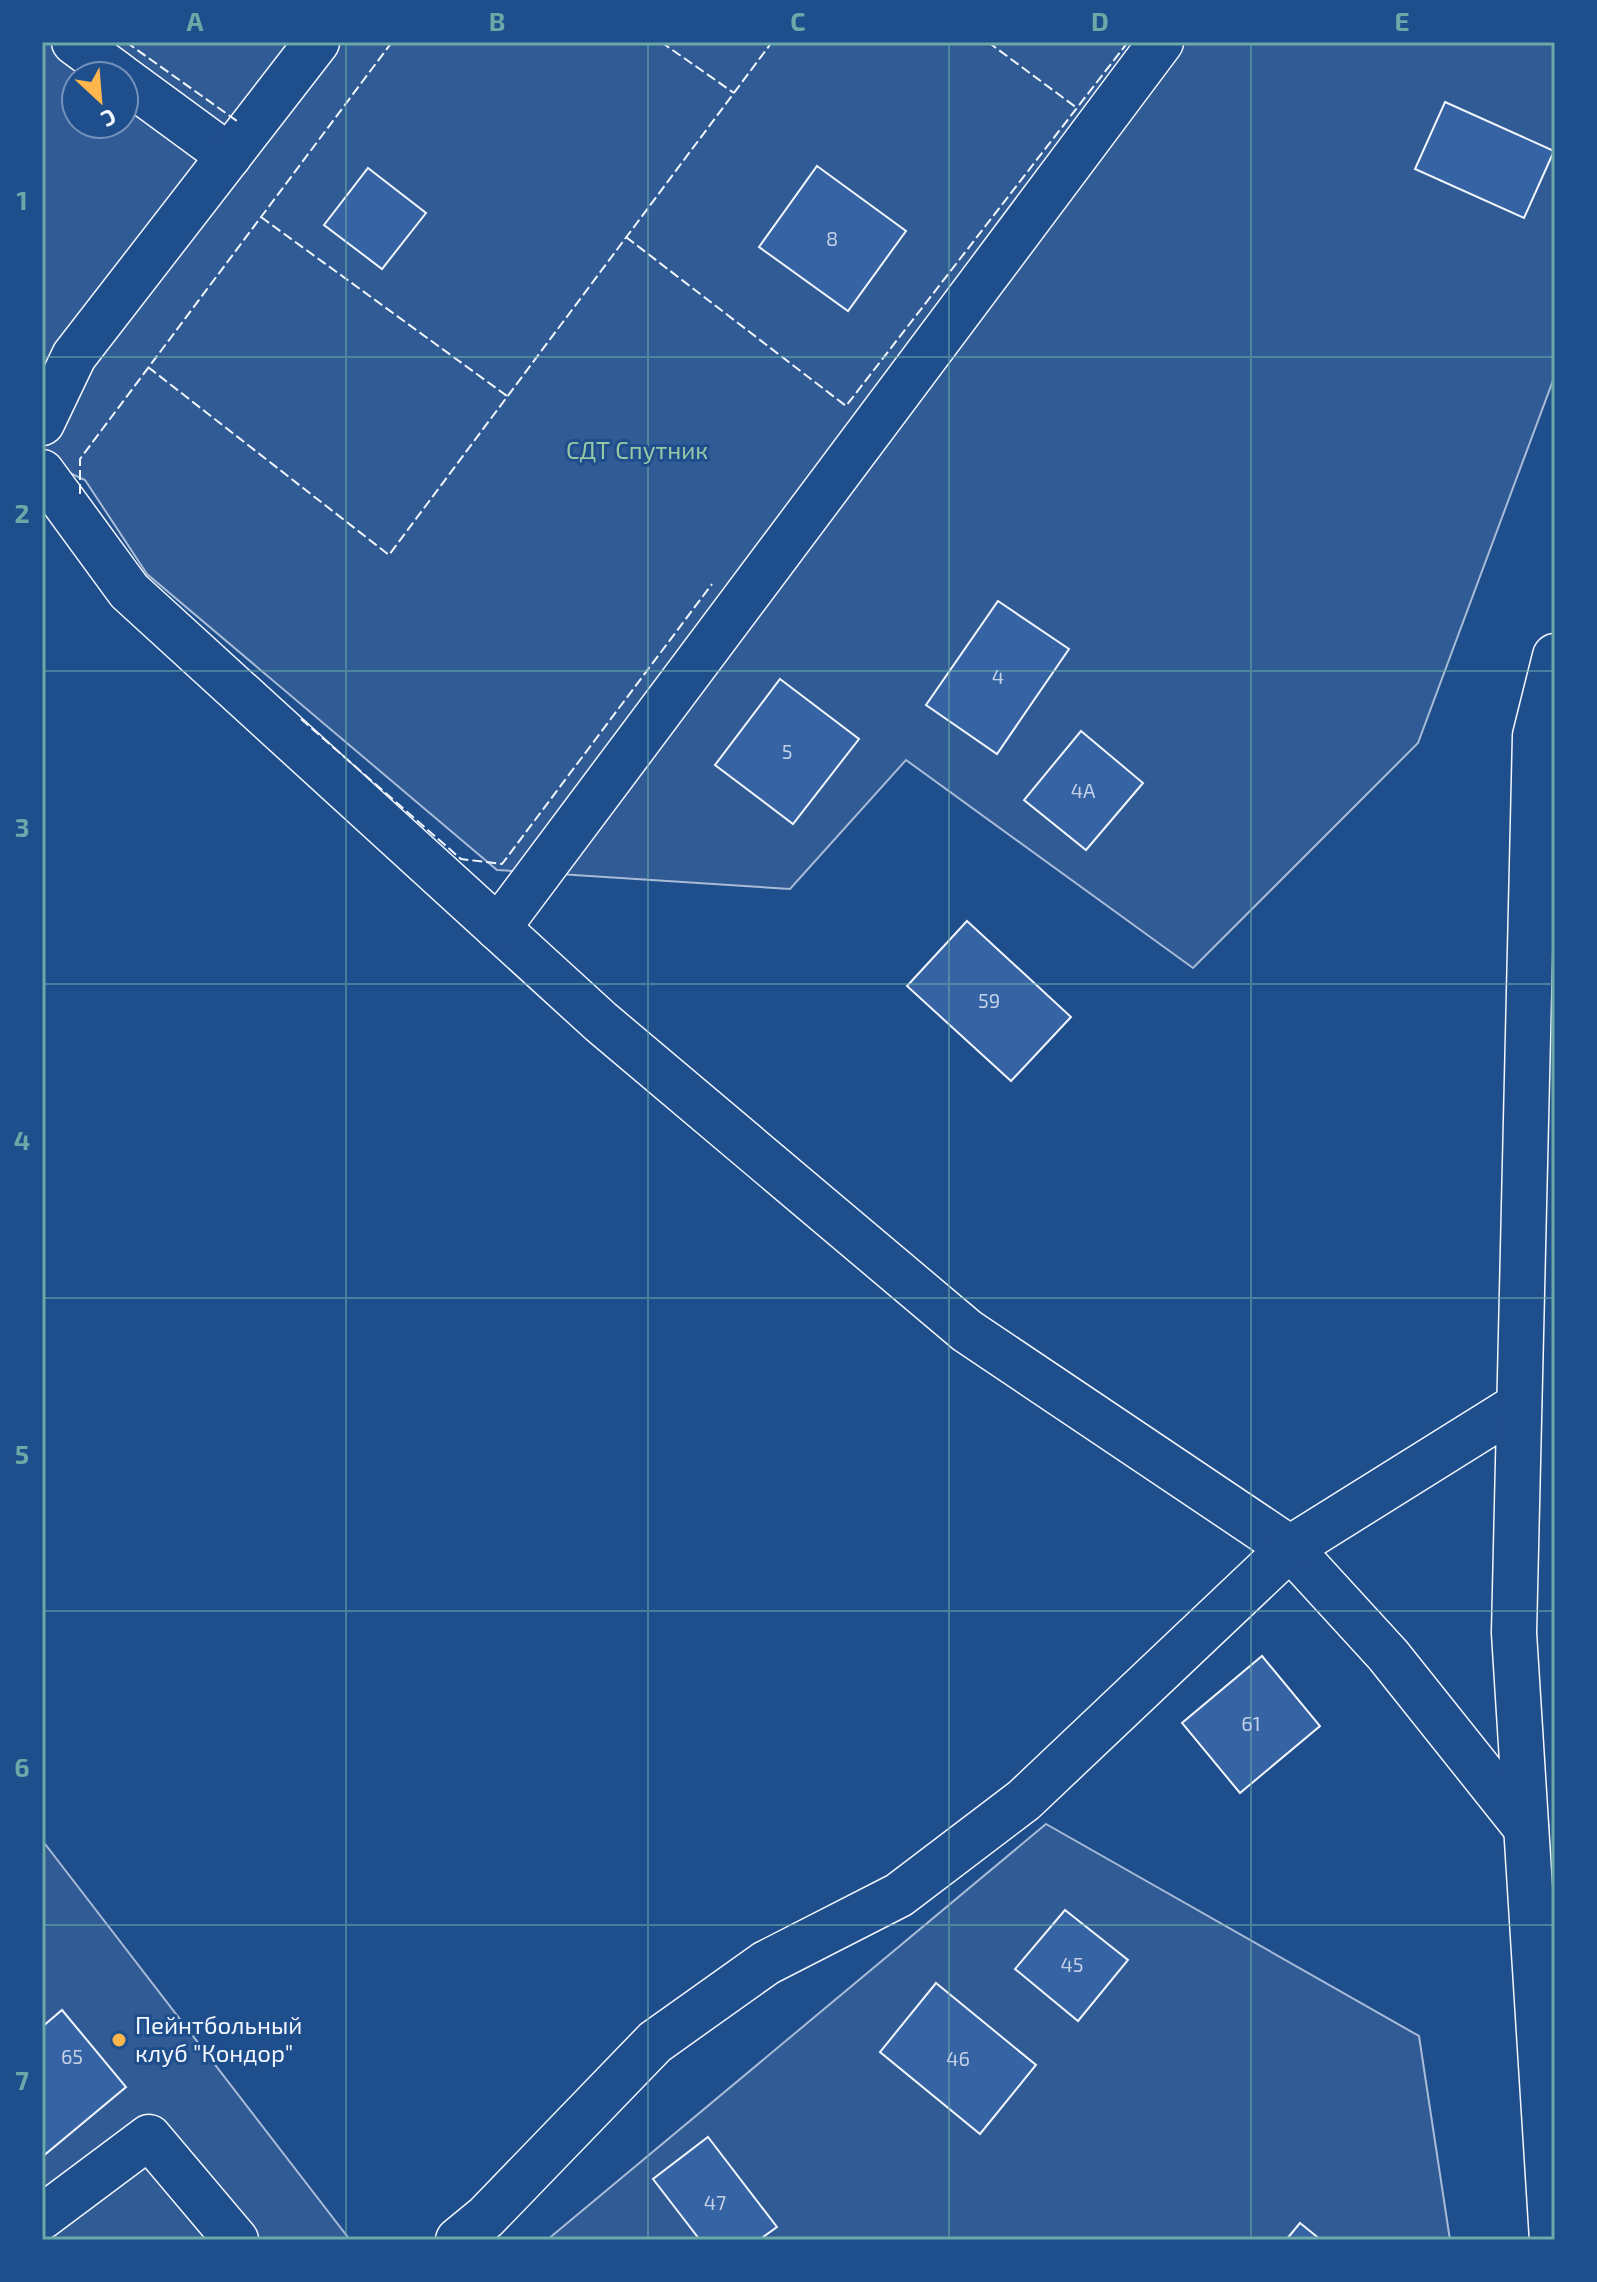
<svg xmlns="http://www.w3.org/2000/svg" width="1597" height="2282" font-family="'Exo 2',sans-serif">
<style>
.built{fill:#305b95;stroke:#a8bbd7;stroke-width:2;fill-rule:evenodd}
.building{fill:#3563a3;stroke:#f2f6ff;stroke-width:2}
.lines{fill:none;stroke-linecap:round;stroke-linejoin:round}
.minor-casing{stroke:#f2f6ff;stroke-width:47}
.major-casing{stroke:#f2f6ff;stroke-width:47}
.minor{stroke:#1f4e8c;stroke-width:44}
.major{stroke:#1f4e8c;stroke-width:44}
.fence{stroke:#f2f6ff;stroke-width:2;stroke-dasharray:10 4;stroke-linecap:butt}
.grid{fill:none;stroke:#6aa9a8;stroke-width:2;stroke-opacity:0.55}
.poi-dot{fill:#ffb74d;stroke:#1f4e8c;stroke-width:3}
.labels{text-anchor:middle;stroke-width:6;stroke-linejoin:round;paint-order:stroke}
.number-label{font-size:20px;fill:#c3d1e8}
.park-label{font-size:24px;fill:#97c8a6;stroke:#1f4e8c}
.poi-label{font-size:24px;fill:#f2f6ff;stroke:#1f4e8c;text-anchor:start}
.neatline{fill:none;stroke:#6aa9a8;stroke-width:3}
.grid-label{font-size:26px;text-anchor:middle;font-weight:bold;fill:#6aa9a8}
</style>
<rect width="100%" height="100%" fill="#1f4e8c"/>
<g class="built">
<path d="M 42,42 L 1555,42 L 1555,375 L 1418,743 L 1193,968 L 906,760 L 790,889 L 497,870 L 147,574 L 85,480 L 42,460 ZM 76,76 L 124,76 L 124,124 L 76,124 Z"/>
<polygon points="1046,1824 1419,2036 1450,2240 547,2240"/>
<polygon points="42,1840 350,2240 42,2240"/>
</g>
<g class="building">
<polygon points="1445,102 1554,151 1524,218 1415,169"/>
<polygon points="817,166 906,231 848,311 759,247"/>
<polygon points="368,168 426,213 382,269 324,225"/>
<polygon points="998,601 1069,649 997,754 926,705"/>
<polygon points="780,679 859,739 793,824 715,765"/>
<polygon points="1081,731 1143,783 1086,850 1024,800"/>
<polygon points="967,921 1071,1017 1011,1081 907,986"/>
<polygon points="1262,1656 1320,1726 1240,1793 1182,1723"/>
<polygon points="1065,1910 1128,1960 1078,2021 1015,1969"/>
<polygon points="936,1983 1036,2065 980,2134 880,2052"/>
<polygon points="62,2010 126,2087 42,2157 42,2027"/>
<polygon points="708,2137 777,2227 759,2240 700,2240 653,2179"/>
<polygon points="1300,2223 1321,2240 1286,2240"/>
</g>
<g class="lines">
<g class="minor-casing">
<g id="minor">
<polyline points="74,42 120,76"/>
<polyline points="124,79 229,156"/>
<polyline points="42,423 74,356 317,42"/>
<polyline points="42,472 129,591 601,1022 967,1331 1290,1548 1388,1655 1526,1828"/>
<polyline points="498,928 1161,42"/>
<polyline points="42,2217 149,2137 236,2240"/>
<polyline points="458,2240 486,2217 655,2042 766,1963 899,1895 1024,1800 1290,1548 1519,1405"/>
</g>
</g>
<g class="major-casing">
<polyline id="major" points="1552,2240 1514,1633 1535,736 1555,656"/>
</g>
<use href="#minor" class="minor"/>
<use href="#major" class="major"/>
<g class="fence">
<polyline points="126,42 237,121"/>
<polyline points="661,42 734,93"/>
<polyline points="988,42 1077,108"/>
<polyline points="261,217 507,396"/>
<polyline points="626,237 846,406 1128,42"/>
<polyline points="148,367 389,555 772,42"/>
<polyline points="80,494 80,459 392,42"/>
<polyline points="301,719 461,859 502,864 712,584"/>
</g>
</g>
<path class="grid" d="M 346,42 L 346,2240M 648,42 L 648,2240M 949,42 L 949,2240M 1251,42 L 1251,2240M 42,357 L 1555,357M 42,671 L 1555,671M 42,984 L 1555,984M 42,1298 L 1555,1298M 42,1611 L 1555,1611M 42,1925 L 1555,1925"/>
<circle class="poi-dot" cx="119" cy="2040" r="8"/>
<g class="labels">
<g class="number-label">
<text x="832" y="246">8</text>
<text x="998" y="684">4</text>
<text x="787" y="759">5</text>
<text x="1083" y="798">4А</text>
<text x="989" y="1008">59</text>
<text x="1251" y="1731">61</text>
<text x="1072" y="1972">45</text>
<text x="72" y="2064">65</text>
<text x="958" y="2066">46</text>
<text x="715" y="2210">47</text>
</g>
<g class="park-label">
<text x="637" y="459">СДТ Спутник</text>
</g>
<g class="poi-label">
<text x="135" y="2034">Пейнтбольный<tspan x="135" dy="28">клуб "Кондор"</tspan></text>
</g>
</g>
<rect width="1597" height="2282" fill="none" stroke="#1f4e8c" stroke-width="88"/>
<g transform="translate(100 100) rotate(154)"><circle r="38" fill="#1f4e8c" stroke="#7391ba" stroke-width="2"/>
<path d="M0-6L14 30L0 20L-14 30Z" fill="#ffb74d"/>
<text y="-12" font-size="22" font-weight="bold" text-anchor="middle" fill="#f2f6ff">С</text>
</g>
<rect x="44" y="44" width="1509" height="2194" class="neatline"/>
<g class="grid-label">
<text x="195" y="31">A</text>
<text x="497" y="31">B</text>
<text x="798" y="31">C</text>
<text x="1100" y="31">D</text>
<text x="1402" y="31">E</text>
<text x="22" y="210">1</text>
<text x="22" y="523">2</text>
<text x="22" y="837">3</text>
<text x="22" y="1150">4</text>
<text x="22" y="1464">5</text>
<text x="22" y="1777">6</text>
<text x="22" y="2090">7</text>
</g>
</svg>
